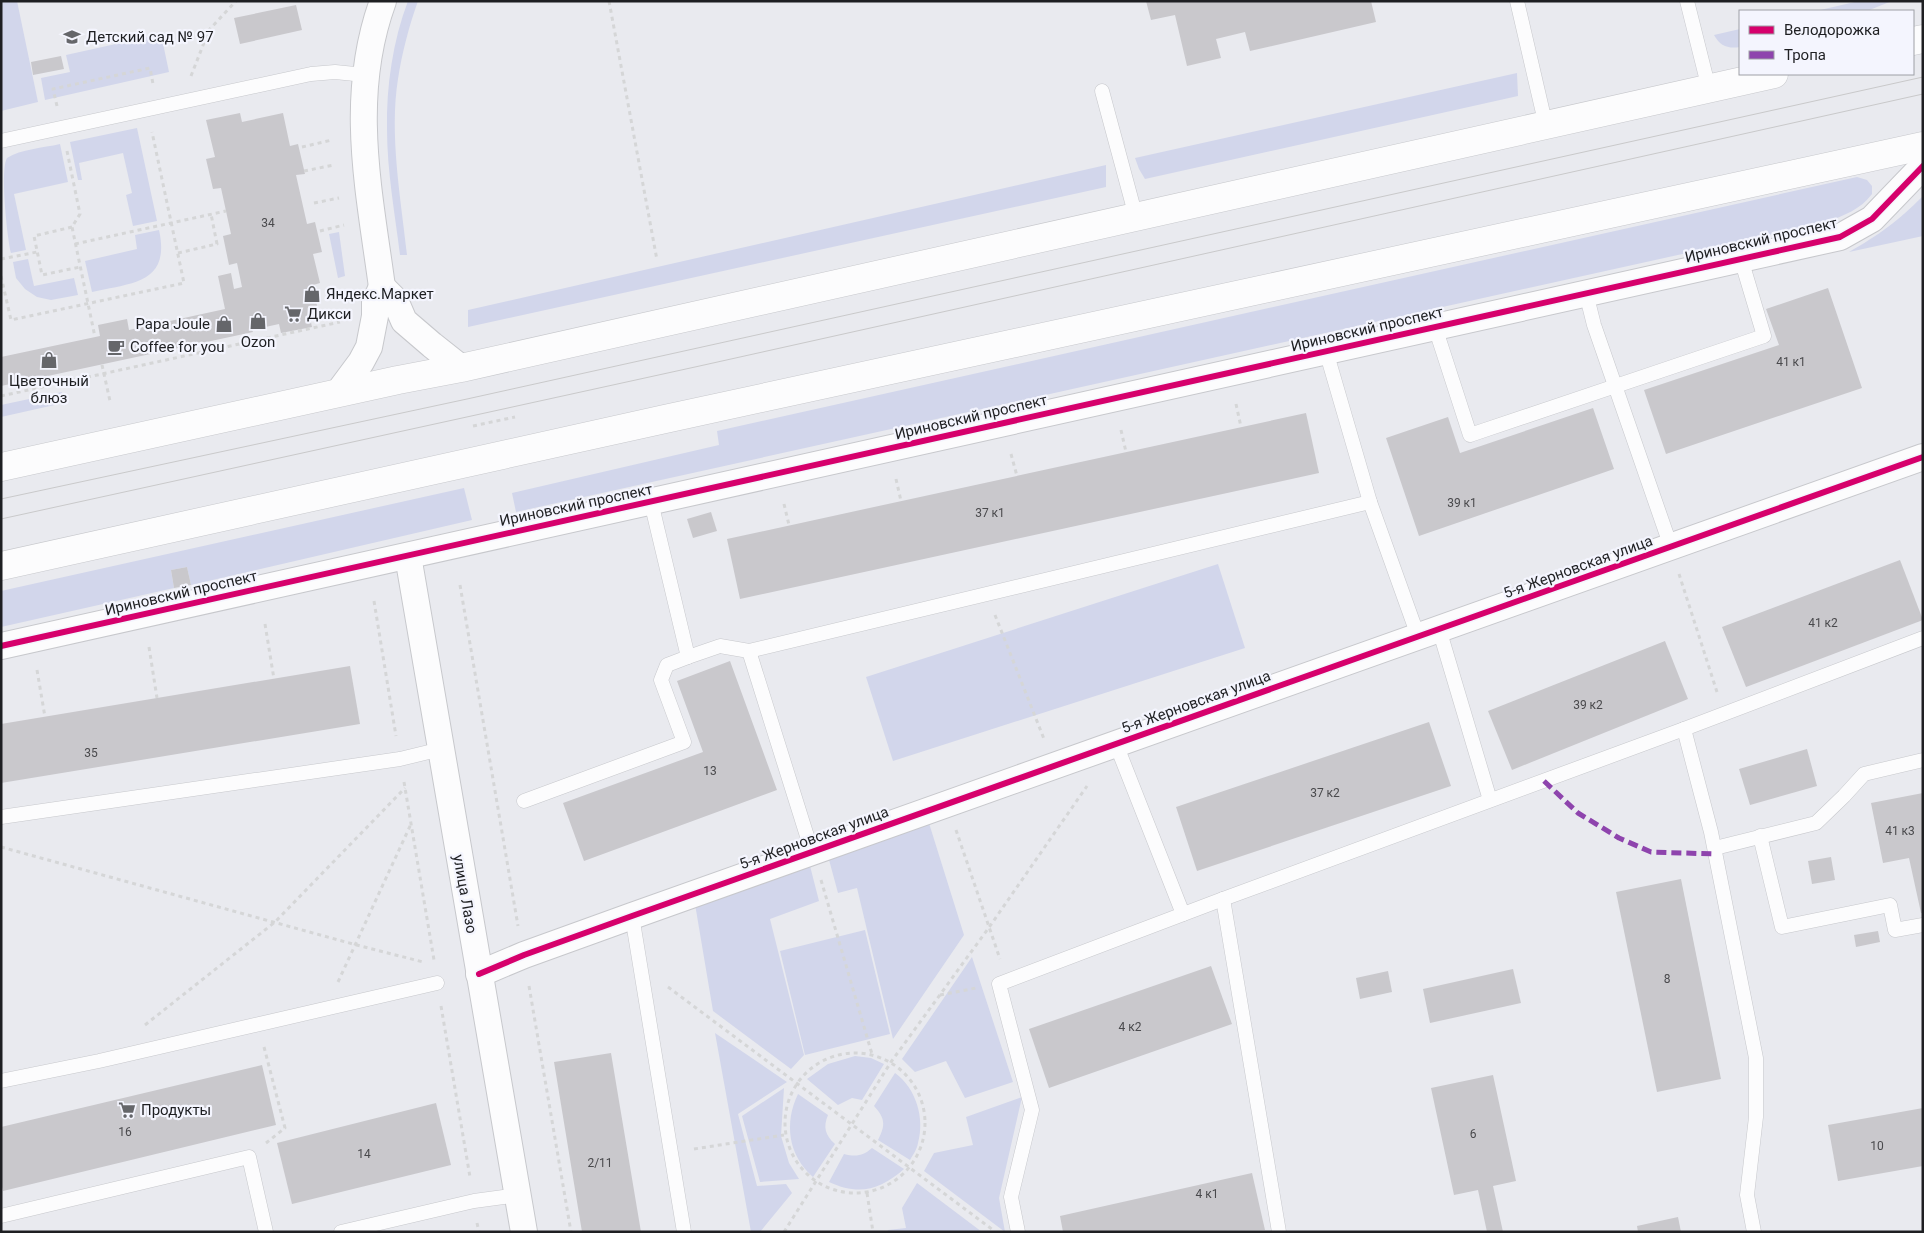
<svg xmlns="http://www.w3.org/2000/svg" width="1924" height="1233" font-family="Roboto,sans-serif">
<style>
.green{fill:#d2d6eb}
.building{fill:#c9c8cc}
.lines{fill:none;stroke-linecap:round;stroke-linejoin:round}
.service-casing{stroke:#c7c8cc;stroke-width:15}
.minor-casing{stroke:#c7c8cc;stroke-width:28}
.secondary-casing{stroke:#c7c8cc;stroke-width:29}
.path{stroke:#d5d6d7;stroke-width:3;stroke-dasharray:4 4;stroke-linecap:butt}
.service{stroke:#fcfcfd;stroke-width:14}
.minor{stroke:#fcfcfd;stroke-width:26}
.secondary{stroke:#fcfcfd;stroke-width:28}
.tram{stroke:#c9c9ca;stroke-width:1}
.quiet{stroke:#8e44ad;stroke-width:5;stroke-dasharray:10 5;stroke-linecap:butt}
.cycleway-casing{stroke:#f4f5fe;stroke-width:9}
.cycleway{stroke:#d6006c;stroke-width:6}
.labels{text-anchor:middle;stroke-width:4.5;stroke-linejoin:round;paint-order:stroke}
.number-label{font-size:12px;fill:#49494c}
.poi-label{font-size:15px;fill:#1e1f22;stroke:#f4f5fe;text-anchor:start}
.street-label{font-size:15px;fill:#1e1f22;stroke:#f4f5fe}
</style>
<rect width="100%" height="100%" fill="#e9eaef"/>
<g class="green">
<polygon points="1,1 17,1 38,102 1,111"/>
<path d="M 408,1 L 418,1 C 409,26 402,53 398,79 C 389,135 401,199 407,255 L 400,255 C 395,214 387,171 387,129 C 386,87 393,40 408,1 Z"/>
<polygon points="1859,1 1892,1 1867,11 1816,11"/>
<path d="M 1740,29 L 1740,47 C 1728,49 1720,46 1714,35 Z"/>
<polygon points="161,34 169,72 45,100 41,78 70,72 66,55"/>
<polygon points="1517,73 1518,96 1145,179 1139,169 1135,158"/>
<polygon points="137,128 157,221 133,226 126,195 132,193 123,153 79,163 82,180 78,180 70,142"/>
<path d="M 60,144 L 68,182 L 14,194 L 26,250 L 11,253 C 7,236 0,169 7,158 C 21,149 43,148 60,144 Z"/>
<polygon points="1106,165 1106,187 468,327 468,310"/>
<path d="M 1857,177 L 1867,180 L 1872,186 L 1872,194 C 1860,210 1844,215 1827,222 L 516,512 L 512,493 L 719,445 L 717,431 Z"/>
<path d="M 1923,196 L 1923,236 L 1849,252 C 1879,235 1898,221 1923,196 Z"/>
<path d="M 159,230 C 171,284 131,283 92,292 L 85,261 L 137,249 L 135,235 Z"/>
<polygon points="339,232 345,276 338,278 329,234"/>
<polygon points="28,259 34,286 74,278 78,295 51,300 37,297 25,289 16,278 13,262"/>
<polygon points="62,392 59,404 1,417 1,405"/>
<polygon points="464,488 472,520 191,585 187,567 171,570 174,588 1,627 1,591"/>
<polygon points="1218,564 1245,648 893,761 866,677"/>
<polygon points="928,820 964,935 893,1039 857,888 838,893 828,856"/>
<polygon points="809,862 819,901 770,919 804,1055 791,1069 713,1011 695,904"/>
<polygon points="865,930 890,1034 805,1055 780,951"/>
<polygon points="972,957 1013,1082 965,1098 946,1061 915,1072 902,1059"/>
<polygon points="715,1033 787,1082 738,1114 757,1186 786,1184 792,1193 760,1232 751,1232"/>
<polygon points="855,1056 871,1058 884,1064 862,1100 852,1098 838,1105 807,1079 828,1064"/>
<path d="M 895,1073 C 916,1088 925,1118 918,1143 C 917,1149 913,1155 910,1160 L 878,1140 C 886,1125 885,1118 874,1106 Z"/>
<polygon points="784,1088 781,1136 789,1163 799,1179 760,1182 742,1116"/>
<path d="M 798,1094 L 828,1115 C 823,1127 825,1135 835,1144 L 813,1177 C 788,1155 784,1123 798,1094 Z"/>
<polygon points="1022,1097 999,1198 1005,1232 924,1171 934,1153 973,1145 966,1117"/>
<path d="M 872,1148 L 904,1169 C 880,1190 859,1196 829,1182 L 844,1154 C 856,1157 863,1156 872,1148 Z"/>
<polygon points="917,1183 982,1232 887,1232 888,1230 906,1228 902,1208"/>
</g>
<g class="building">
<polygon points="1146,1 1371,1 1376,22 1250,51 1245,32 1216,39 1221,58 1187,66 1175,15 1151,20"/>
<polygon points="296,5 302,30 240,44 234,18"/>
<polygon points="61,56 64,69 33,75 31,62"/>
<polygon points="240,113 242,122 283,113 290,146 298,144 305,174 296,175 307,224 315,222 322,252 313,254 320,283 313,285 319,316 310,318 312,327 281,333 279,324 252,330 253,332 1,386 1,357 100,336 98,325 127,319 129,330 225,309 218,276 231,273 234,289 242,287 237,263 229,265 223,236 231,234 221,188 213,189 206,159 215,157 206,120"/>
<polygon points="1828,288 1862,388 1666,454 1644,390 1779,345 1766,309"/>
<polygon points="1593,408 1614,469 1419,536 1386,438 1448,417 1460,453"/>
<polygon points="1306,413 1319,473 740,599 727,539"/>
<polygon points="711,512 717,531 693,538 687,519"/>
<polygon points="1900,560 1923,620 1746,687 1722,627"/>
<polygon points="187,567 191,585 174,588 171,570"/>
<polygon points="1665,641 1688,699 1512,770 1488,711"/>
<polygon points="730,661 777,790 584,861 563,803 703,752 677,681"/>
<polygon points="350,666 360,724 1,783 1,724"/>
<polygon points="1429,722 1451,786 1197,871 1176,807"/>
<polygon points="1807,749 1817,786 1750,805 1739,769"/>
<polygon points="1923,793 1923,913 1921,913 1909,858 1883,863 1871,803"/>
<polygon points="1831,857 1835,880 1812,884 1808,861"/>
<polygon points="1681,879 1721,1079 1657,1092 1616,892"/>
<polygon points="1878,931 1880,942 1856,947 1854,935"/>
<polygon points="1211,966 1232,1024 1049,1088 1029,1029"/>
<polygon points="1513,969 1521,1003 1430,1023 1423,989"/>
<polygon points="1388,971 1392,992 1360,999 1356,978"/>
<polygon points="611,1053 620,1107 641,1232 582,1232 554,1062"/>
<polygon points="262,1065 276,1125 3,1191 1,1183 1,1127"/>
<polygon points="1493,1075 1516,1181 1493,1186 1503,1232 1487,1232 1478,1190 1454,1195 1431,1088"/>
<polygon points="436,1103 451,1165 292,1204 277,1143"/>
<polygon points="1923,1108 1923,1166 1838,1181 1828,1125"/>
<polygon points="1252,1173 1265,1230 1063,1232 1060,1216"/>
<polygon points="1678,1217 1681,1232 1638,1232 1637,1226"/>
</g>
<g class="lines">
<g class="service-casing">
<g id="service">
<polyline points="1517,1 1546,126"/>
<polyline points="1687,1 1709,89"/>
<polyline points="1102,91 1136,217"/>
<polyline points="1,141 311,74 335,72 365,75"/>
<polyline points="1586,293 1594,325 1671,547"/>
<polyline points="1435,327 1470,435 1764,336 1741,259"/>
<polyline points="1326,351 1370,502 1418,636"/>
<polyline points="651,502 688,657 720,646 749,651 1370,502"/>
<polyline points="1439,629 1490,800"/>
<polyline points="749,651 812,852"/>
<polyline points="1684,729 1711,832 1756,1058 1756,1117 1747,1195 1754,1232"/>
<polyline points="1116,744 1183,914"/>
<polyline points="524,801 684,742 661,680 667,665 688,657"/>
<polyline points="1,817 400,759 441,749"/>
<polyline points="1760,836 1782,927 1890,905 1895,930 1923,925"/>
<polyline points="1715,848 1816,823 1844,796 1864,774 1923,760"/>
<polyline points="1223,899 1279,1232"/>
<polyline points="632,916 684,1232"/>
<polyline points="1,1081 99,1061 437,983"/>
<polyline points="1,1216 249,1157 266,1232"/>
<polyline points="341,1232 474,1201 518,1195"/>
<polyline points="1018,1232 1011,1197 1032,1110 999,984 1223,899 1684,729 1923,638"/>
</g>
</g>
<g class="minor-casing">
<g id="minor">
<path d="M 382,287 C 369,190 348,97 383,1"/>
<polyline points="338,393 361,362 369,347 375,316 375,302 382,287 395,300 404,321 432,345 461,368"/>
<polyline points="408,556 524,1232"/>
<polyline points="1,646 1840,237 1872,219 1923,166"/>
<polyline points="479,974 524,955 632,916 1923,457"/>
</g>
</g>
<g class="secondary-casing">
<g id="secondary">
<polyline points="1913,41 1923,39"/>
<polyline points="1,467 398,380 461,368 1774,74"/>
<polyline points="1,566 665,419 1923,146"/>
</g>
</g>
<g class="path">
<polyline points="609,1 657,260"/>
<polyline points="191,76 209,30 236,1"/>
<polyline points="57,106 53,89 150,68 153,84"/>
<polyline points="302,147 332,140"/>
<polyline points="67,151 80,214 72,227 95,337"/>
<polyline points="304,171 334,165"/>
<polyline points="314,203 339,198"/>
<polyline points="72,227 34,236 42,275 80,267"/>
<polyline points="320,231 344,225"/>
<polyline points="75,244 226,211"/>
<polyline points="178,253 217,244 211,214"/>
<polyline points="1,259 37,252"/>
<polyline points="1,276 11,320 184,283 152,132"/>
<polyline points="102,365 110,401"/>
<polyline points="1,396 340,322"/>
<polyline points="1236,404 1241,427"/>
<polyline points="473,426 515,417"/>
<polyline points="1121,430 1126,452"/>
<polyline points="1011,454 1017,476"/>
<polyline points="896,479 901,501"/>
<polyline points="784,504 789,525"/>
<polyline points="1679,574 1717,692"/>
<polyline points="460,585 518,926"/>
<polyline points="374,601 396,736"/>
<polyline points="995,615 1044,739"/>
<polyline points="265,624 274,679"/>
<polyline points="149,647 157,698"/>
<polyline points="37,670 45,717"/>
<polyline points="404,782 434,960"/>
<polyline points="956,830 1000,959"/>
<polyline points="1,847 353,944 423,962"/>
<polyline points="821,880 872,1054"/>
<polyline points="338,982 411,824"/>
<polyline points="529,986 571,1232"/>
<polyline points="668,987 993,1230"/>
<polyline points="940,995 976,988"/>
<polyline points="441,1006 470,1177"/>
<polyline points="145,1025 275,922 405,788"/>
<polyline points="264,1047 285,1128 266,1143"/>
<circle cx="855" cy="1123" r="70"/>
<polyline points="694,1149 784,1135"/>
<polyline points="867,1193 873,1232"/>
<polyline points="477,1223 479,1232"/>
<polyline points="784,1232 891,1062 990,926 1087,786"/>
</g>
<use href="#service" class="service"/>
<use href="#minor" class="minor"/>
<use href="#secondary" class="secondary"/>
<g class="tram">
<polyline points="1,499 467,399 1923,77"/>
<polyline points="1,519 695,367 1923,94"/>
</g>
<polyline class="quiet" points="1544,781 1578,813 1619,838 1651,852 1716,854"/>
<g class="cycleway-casing">
<g id="cycleway">
<polyline points="1,646 1840,237 1872,219 1923,166"/>
<polyline points="479,974 524,955 632,916 1923,457"/>
</g>
</g>
<use href="#cycleway" class="cycleway"/>
</g>
<defs>
<g id="school-bare" transform="scale(1.35)"><path d="M0-5L7-2L0 1L-7-2ZM-4 1L0 2.5L4 1V4Q0 6-4 4Z" fill="#65666a" stroke="#f4f5fe" stroke-width="2.5" paint-order="stroke"/></g>
<g id="shop-bare" transform="scale(1.35)"><path d="M-5-2.5h2.3a2.7 3.5 0 0 1 5.4 0H5L5.5 6h-11ZM-1.5-2.5h3a1.5 2.3 0 0 0-3 0Z" fill="#65666a" stroke="#f4f5fe" stroke-width="2.5" paint-order="stroke"/></g>
<g id="supermarket-bare" transform="scale(1.35)"><path d="M-6-5.5h2.5l.6 2H6L4.5 2H-2.5L-4.4-4H-6ZM-1.5 3.2a1.3 1.3 0 1 0 .1 0ZM3 3.2a1.3 1.3 0 1 0 .1 0Z" fill="#65666a" stroke="#f4f5fe" stroke-width="2.5" paint-order="stroke"/></g>
<g id="cafe-bare" transform="scale(1.35)"><path d="M-5.5-4.5H6V0H3Q3 3.5 0 3.5H-2.5Q-5.5 3.5-5.5 0ZM3-3.2v2h1.7v-2ZM-6 4.5H4V6H-6Z" fill="#65666a" stroke="#f4f5fe" stroke-width="2.5" paint-order="stroke"/></g>
</defs>
<g fill-rule="evenodd">
<use href="#school-bare" x="72" y="37"/>
<use href="#shop-bare" x="312" y="294"/>
<use href="#supermarket-bare" x="293" y="314"/>
<use href="#shop-bare" x="258" y="321"/>
<use href="#shop-bare" x="224" y="324"/>
<use href="#cafe-bare" x="116" y="347"/>
<use href="#shop-bare" x="49" y="360"/>
<use href="#supermarket-bare" x="127" y="1110"/>
</g>
<g class="labels">
<g class="number-label">
<text x="268" y="227">34</text>
<text x="1791" y="366">41 к1</text>
<text x="1462" y="507">39 к1</text>
<text x="990" y="517">37 к1</text>
<text x="1823" y="627">41 к2</text>
<text x="1588" y="709">39 к2</text>
<text x="91" y="757">35</text>
<text x="710" y="775">13</text>
<text x="1325" y="797">37 к2</text>
<text x="1900" y="835">41 к3</text>
<text x="1667" y="983">8</text>
<text x="1130" y="1031">4 к2</text>
<text x="125" y="1136">16</text>
<text x="1473" y="1138">6</text>
<text x="1877" y="1150">10</text>
<text x="364" y="1158">14</text>
<text x="600" y="1167">2/11</text>
<text x="1207" y="1198">4 к1</text>
</g>
<g class="poi-label">
<text x="86" y="42">Детский сад № 97</text>
<text x="326" y="299">Яндекс.Маркет</text>
<text x="307" y="319">Дикси</text>
<text x="210" y="329" text-anchor="end">Papa Joule</text>
<text x="258" y="347" text-anchor="middle">Ozon</text>
<text x="130" y="352">Coffee for you</text>
<text x="49" y="386" text-anchor="middle">Цветочный<tspan x="49" dy="17">блюз</tspan></text>
<text x="141" y="1115">Продукты</text>
</g>
<g class="street-label">
<text transform="translate(1761 240) rotate(-13)" y="5">Ириновский проспект</text>
<text transform="translate(1367 329) rotate(-13)" y="5">Ириновский проспект</text>
<text transform="translate(971 417) rotate(-13)" y="5">Ириновский проспект</text>
<text transform="translate(576 505) rotate(-12)" y="5">Ириновский проспект</text>
<text transform="translate(1578 567) rotate(-20)" y="5">5-я Жерновская улица</text>
<text transform="translate(181 593) rotate(-13)" y="5">Ириновский проспект</text>
<text transform="translate(1196 702) rotate(-20)" y="5">5-я Жерновская улица</text>
<text transform="translate(814 838) rotate(-20)" y="5">5-я Жерновская улица</text>
<text transform="translate(465 894) rotate(80)" y="5">улица Лазо</text>
</g>
</g>
<rect width="1924" height="1233" fill="none" stroke="#1e1f22" stroke-width="5"/>
<rect x="1739" y="10" width="175" height="65" fill="#f4f5fe" stroke="#9e9fa6"/>
<rect x="1749" y="26" width="25" height="8" fill="#d6006c" stroke="#9e9fa6"/>
<text x="1784" y="35" font-size="15" fill="#1e1f22">Велодорожка</text>
<rect x="1749" y="51" width="25" height="8" fill="#8e44ad" stroke="#9e9fa6"/>
<text x="1784" y="60" font-size="15" fill="#1e1f22">Тропа</text>
</svg>
